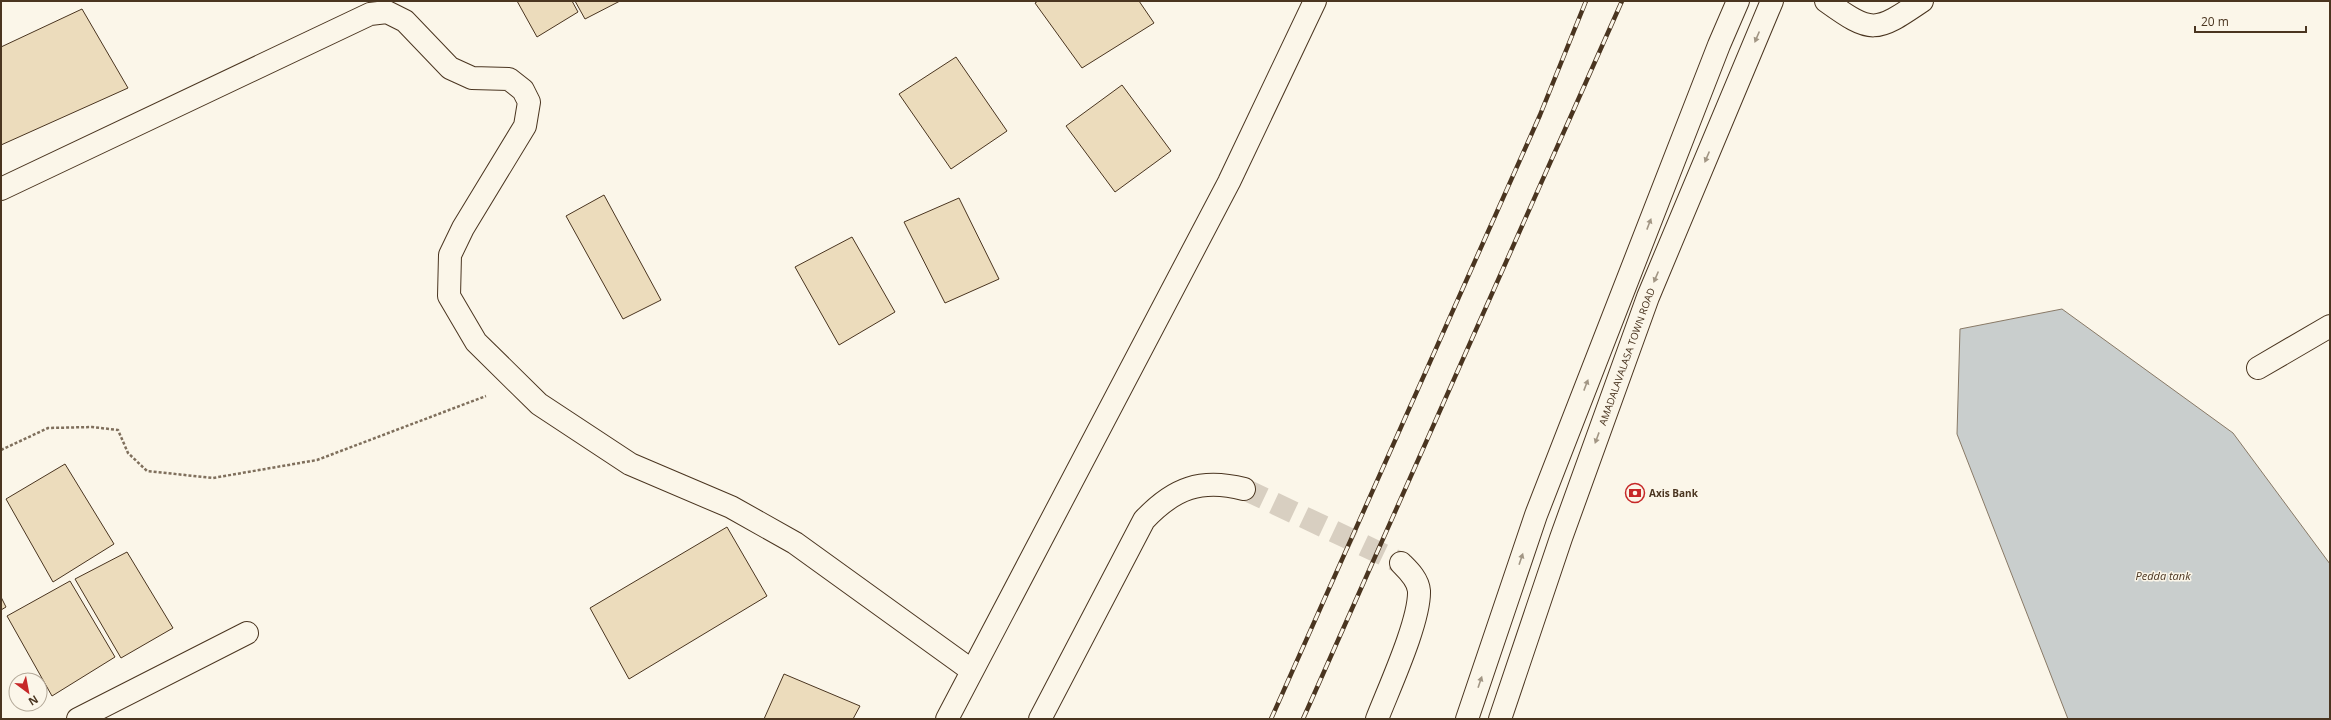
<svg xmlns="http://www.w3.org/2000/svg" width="2331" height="720" font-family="'Open Sans',sans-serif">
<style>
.water{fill:#c9cecd;stroke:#887966}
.building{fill:#ecdcbc;stroke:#4a3520}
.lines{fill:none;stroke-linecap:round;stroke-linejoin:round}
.minor-tunnel{stroke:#d8cfc1;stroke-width:22;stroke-dasharray:22 11;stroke-linecap:butt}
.minor-casing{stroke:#4a3520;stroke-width:24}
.major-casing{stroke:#4a3520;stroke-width:24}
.path{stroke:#7f6f5c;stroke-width:2.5;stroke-dasharray:3 2;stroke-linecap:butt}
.minor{stroke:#fbf6e9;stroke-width:22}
.major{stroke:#fbf6e9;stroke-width:22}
.rail-casing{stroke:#4a3520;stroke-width:4.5}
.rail{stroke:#fbf6e9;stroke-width:3;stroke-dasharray:9;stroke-linecap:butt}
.oneway{fill:#a29684}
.labels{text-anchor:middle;stroke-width:3;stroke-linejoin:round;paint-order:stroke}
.street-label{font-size:10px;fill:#4a3520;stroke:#fbf6e9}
.poi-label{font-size:10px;font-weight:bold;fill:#4a3520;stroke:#fbf6e9;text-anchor:start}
.water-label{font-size:11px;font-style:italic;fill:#4a3520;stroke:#fbf6e9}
</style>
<rect width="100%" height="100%" fill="#fbf6e9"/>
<polygon class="water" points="2062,309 2233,433 2330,564 2330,719 2068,719 1957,434 1960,329"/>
<g class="building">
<polygon points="517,1 572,1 578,12 537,37"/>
<polygon points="575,1 620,1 585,19"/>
<polygon points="1038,1 1139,1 1154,23 1082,68 1035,3"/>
<polygon points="82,9 128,88 1,145 1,47"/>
<polygon points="956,57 1007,131 951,169 899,94"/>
<polygon points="1122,85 1171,151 1115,192 1066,126"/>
<polygon points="604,195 661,300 623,319 566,216"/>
<polygon points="959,198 999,279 945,303 904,222"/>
<polygon points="852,237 895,312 839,345 795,267"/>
<polygon points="65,464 114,544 53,582 6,499"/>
<polygon points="727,527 767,596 629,679 590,608"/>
<polygon points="127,552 173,628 121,658 75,579"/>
<polygon points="70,581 115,657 52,696 7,616"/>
<polygon points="1,597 6,607 1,610"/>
<polygon points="784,674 860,706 853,719 764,719"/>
</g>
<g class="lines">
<polyline class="minor-tunnel" points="1244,489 1401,563"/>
<g class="minor-casing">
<g id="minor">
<path d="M 1826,1 C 1872,34 1875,33 1922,1"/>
<polyline points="1,189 370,14 387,12 405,21 450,68 472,78 509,79 523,90 529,102 525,126 463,228 450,255 449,296 476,342 539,404 630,464 731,507 795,543 971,670"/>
<polyline points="2258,368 2330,326"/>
<polyline points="78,719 247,633"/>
<polyline points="947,719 1229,182 1315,1"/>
<path d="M 1040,719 L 1144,520 C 1174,488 1201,478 1244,489"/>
<path d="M 1377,719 C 1389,688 1420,621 1419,591 C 1418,579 1408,570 1401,563"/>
</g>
</g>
<g class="major-casing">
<g id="major">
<polyline points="1467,719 1536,515 1719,45 1738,1"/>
<path id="s1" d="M 1500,719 L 1561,538 L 1648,297 L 1772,1"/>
</g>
</g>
<polyline class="path" points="1,450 48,428 92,427 118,430 128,453 147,471 213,478 317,460 486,396"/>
<use href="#minor" class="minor"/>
<use href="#major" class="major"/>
<g class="rail-casing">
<g id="rail">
<polyline points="1271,719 1540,115 1586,1"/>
<polyline points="1303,719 1622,1"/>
</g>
</g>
<use href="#rail" class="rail"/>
</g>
<defs><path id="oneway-solid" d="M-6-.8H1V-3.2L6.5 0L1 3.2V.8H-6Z"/></defs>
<g class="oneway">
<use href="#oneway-solid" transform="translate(1757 37) rotate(113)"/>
<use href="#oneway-solid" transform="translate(1707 157) rotate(113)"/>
<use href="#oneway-solid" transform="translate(1649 224) rotate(-69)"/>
<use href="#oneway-solid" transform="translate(1656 277) rotate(113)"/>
<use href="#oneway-solid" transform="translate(1586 385) rotate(-69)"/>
<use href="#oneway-solid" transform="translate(1597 438) rotate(110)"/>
<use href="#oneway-solid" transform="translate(1521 559) rotate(-71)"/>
<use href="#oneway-solid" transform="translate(1480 682) rotate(-71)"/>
</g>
<defs>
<g id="bank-ring" transform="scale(1)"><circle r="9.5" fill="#fbf6e9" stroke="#c62828" stroke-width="1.5"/><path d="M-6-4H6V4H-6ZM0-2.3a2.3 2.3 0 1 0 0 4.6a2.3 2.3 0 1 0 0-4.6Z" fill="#c62828"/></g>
</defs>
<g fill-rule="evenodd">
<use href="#bank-ring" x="1635" y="493"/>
</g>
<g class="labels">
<g class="street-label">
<text dy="4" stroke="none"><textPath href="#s1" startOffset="384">AMADALAVALASA TOWN ROAD</textPath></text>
</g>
<g class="poi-label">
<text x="1649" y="497">Axis Bank</text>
</g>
<g class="water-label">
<text x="2163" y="580">Pedda tank</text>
</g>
</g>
<rect width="2331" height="720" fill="none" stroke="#4a3520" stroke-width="4"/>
<g transform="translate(28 692) rotate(148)"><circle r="19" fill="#fbf6e9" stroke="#b4a999"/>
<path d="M0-3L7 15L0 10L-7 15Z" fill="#c62828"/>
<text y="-6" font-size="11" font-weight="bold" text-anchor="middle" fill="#4a3520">N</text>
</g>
<path d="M2195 26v6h111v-6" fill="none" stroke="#4a3520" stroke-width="2"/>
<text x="2201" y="26" font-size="12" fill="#4a3520" stroke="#fbf6e9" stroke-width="3" paint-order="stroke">20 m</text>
</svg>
